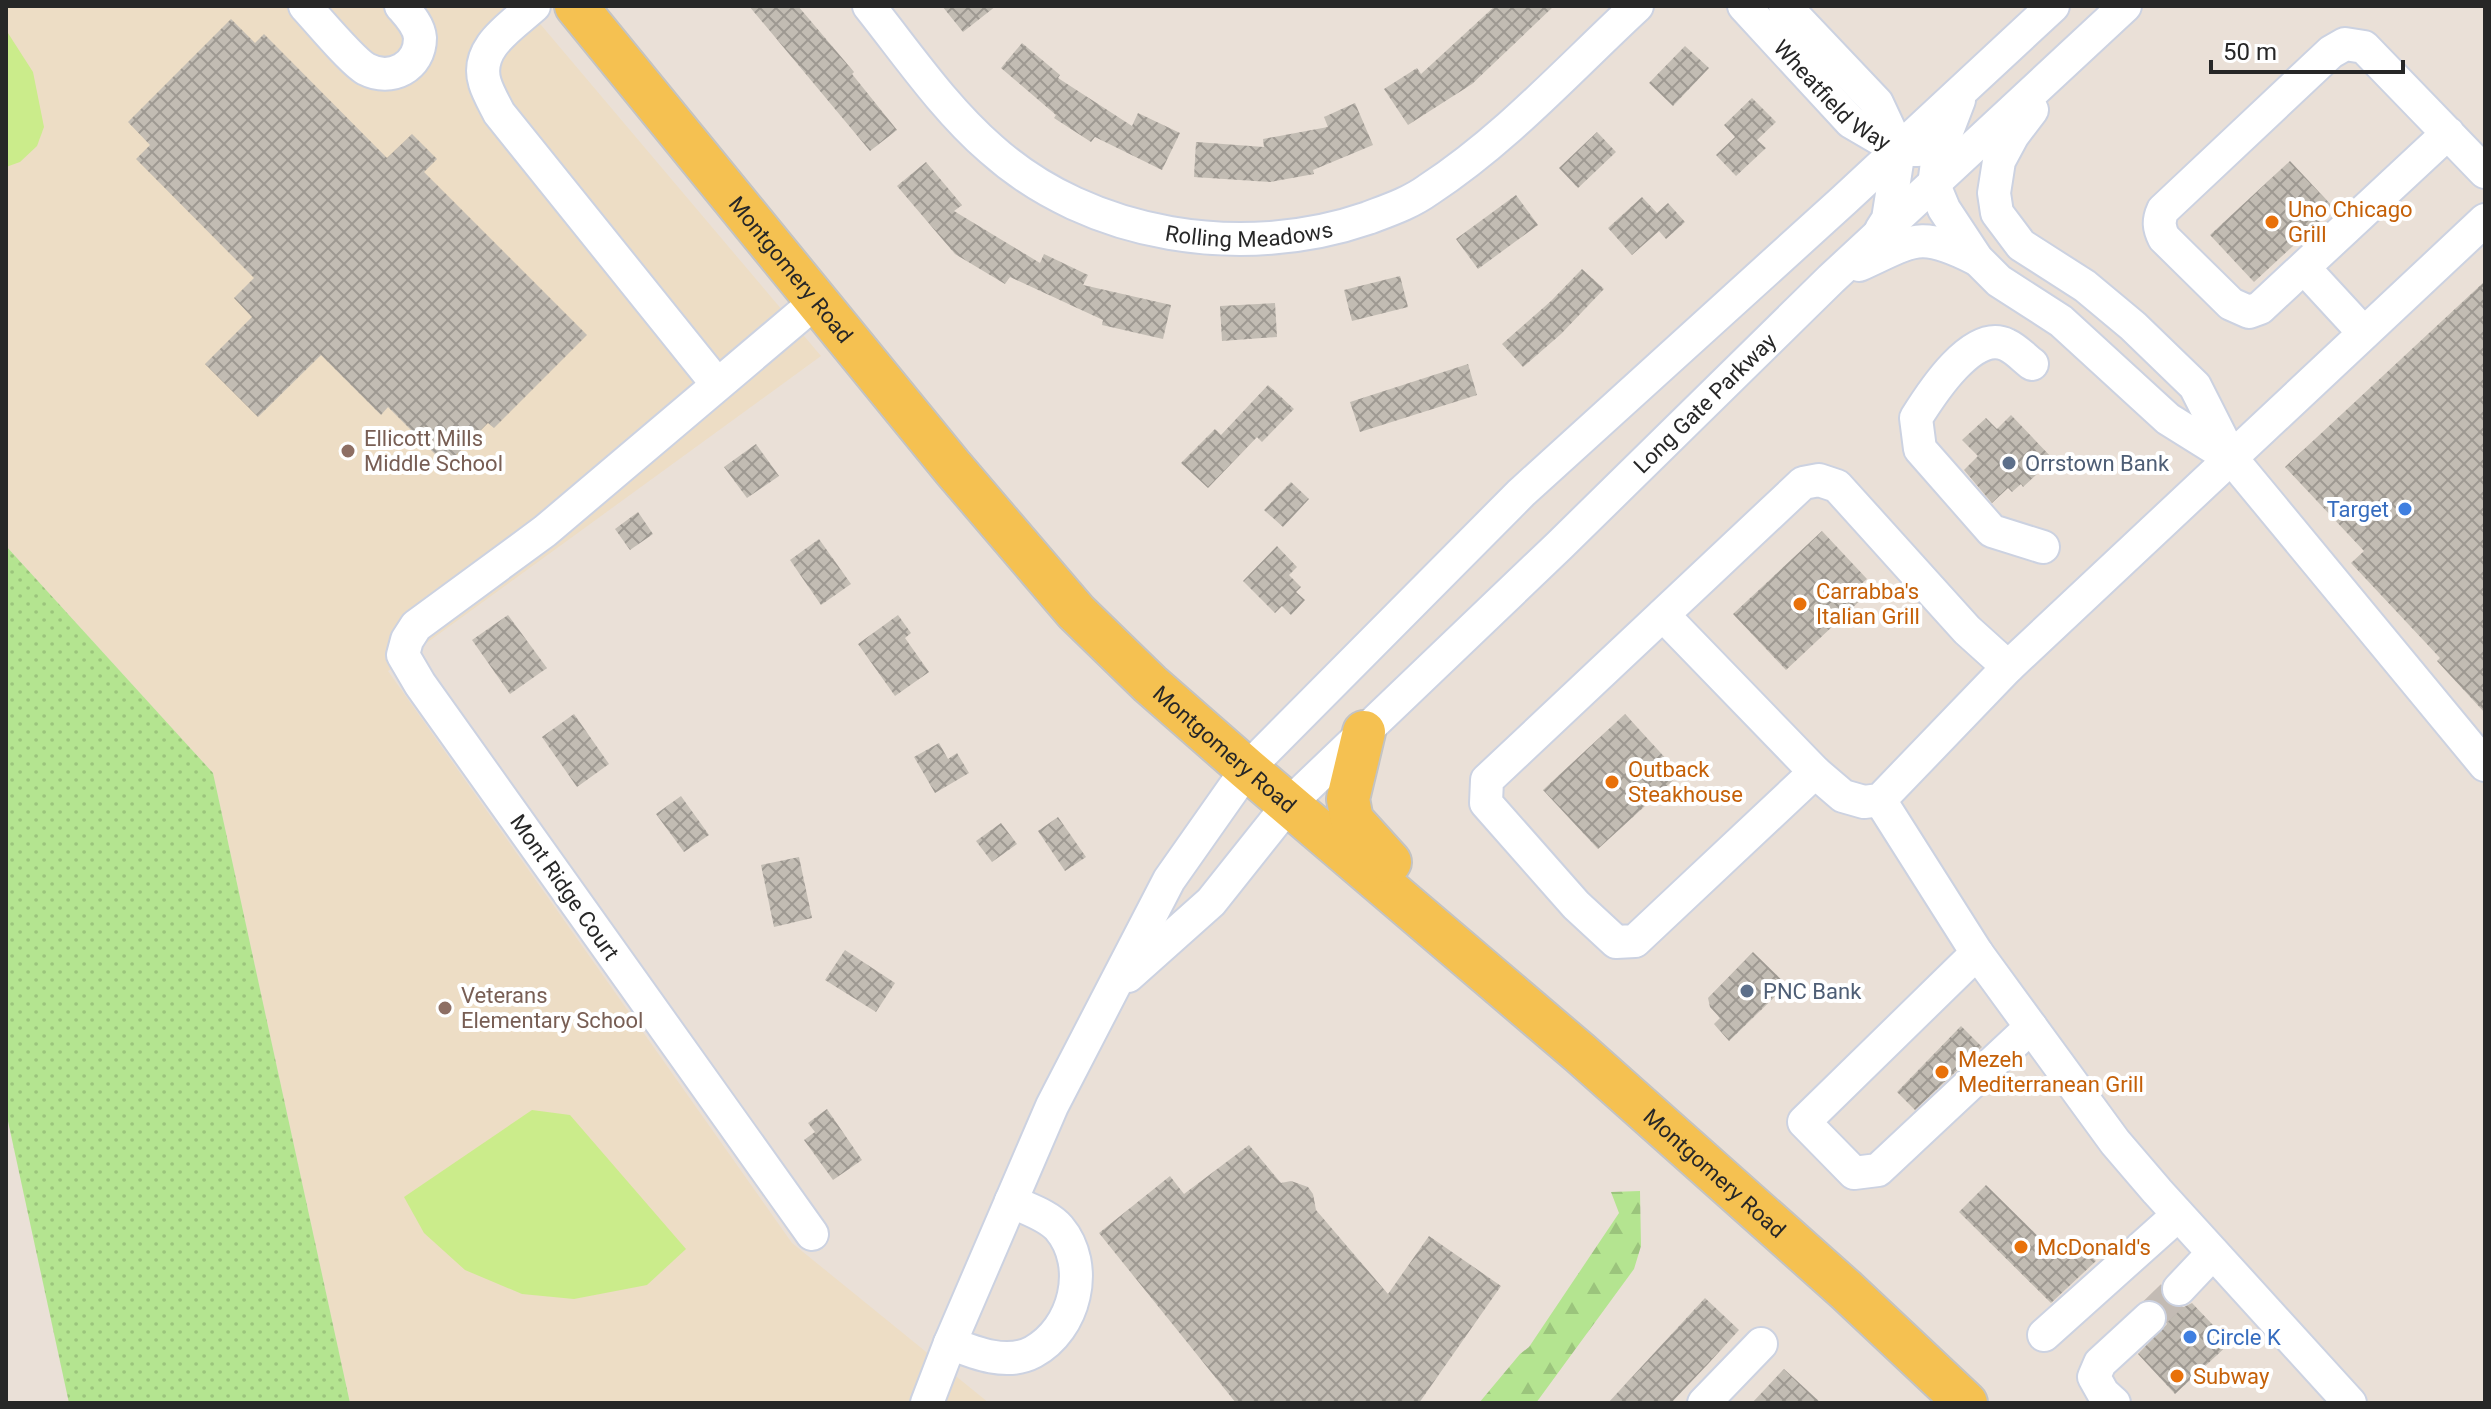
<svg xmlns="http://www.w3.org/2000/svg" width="2491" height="1409" font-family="Roboto,sans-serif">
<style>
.education{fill:#edddc5}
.grass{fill:url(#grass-dots)}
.forest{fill:url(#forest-firs)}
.pitch{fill:#cbec8b}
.building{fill:url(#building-cross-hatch)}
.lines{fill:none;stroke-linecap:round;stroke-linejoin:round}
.minor-tunnel{stroke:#c3bbb4;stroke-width:32;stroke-dasharray:32 16;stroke-linecap:butt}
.minor-casing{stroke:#ccd2e1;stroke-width:36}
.major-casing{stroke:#c3c3c3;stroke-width:46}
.minor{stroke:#fff;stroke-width:32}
.major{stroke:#f5c151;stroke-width:42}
.food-dot{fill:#e8710a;stroke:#fff;stroke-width:3}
.education-dot{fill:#8d6e63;stroke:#fff;stroke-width:3}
.service-dot{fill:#5c6f8a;stroke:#fff;stroke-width:3}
.shop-dot{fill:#3f7fe0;stroke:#fff;stroke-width:3}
.labels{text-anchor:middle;stroke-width:8;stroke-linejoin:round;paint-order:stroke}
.street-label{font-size:22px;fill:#272727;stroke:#fff}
.food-label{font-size:22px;fill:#c56008;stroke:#fff;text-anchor:start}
.education-label{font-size:22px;fill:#785e54;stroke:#fff;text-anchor:start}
.service-label{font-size:22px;fill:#4e5e75;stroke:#fff;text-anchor:start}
.shop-label{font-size:22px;fill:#366cbe;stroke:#fff;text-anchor:end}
</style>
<defs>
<pattern id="grass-dots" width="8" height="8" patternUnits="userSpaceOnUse" patternTransform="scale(2)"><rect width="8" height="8" fill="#b4e490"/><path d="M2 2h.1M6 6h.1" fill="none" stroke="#9bc47c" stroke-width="1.8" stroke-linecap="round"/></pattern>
<pattern id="forest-firs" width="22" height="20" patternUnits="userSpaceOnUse" patternTransform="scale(2)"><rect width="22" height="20" fill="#b4e490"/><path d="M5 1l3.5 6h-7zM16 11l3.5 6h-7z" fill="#9bc47c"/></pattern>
<pattern id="building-cross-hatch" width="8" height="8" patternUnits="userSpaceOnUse" patternTransform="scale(2)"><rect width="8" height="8" fill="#c2bcb3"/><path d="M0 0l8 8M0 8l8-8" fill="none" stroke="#9e9992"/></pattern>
</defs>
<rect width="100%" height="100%" fill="#eae0d7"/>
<polygon class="education" points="6,6 525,6 821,356 388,671 792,1243 989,1403 350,1403 213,773 6,546"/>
<polygon class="grass" points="6,546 213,773 350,1403 69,1403 6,1112"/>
<polygon class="forest" points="1640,1191 1641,1246 1634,1269 1536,1403 1479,1403 1520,1354 1529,1347 1619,1213 1611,1192"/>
<g class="pitch">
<polygon points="6,30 33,72 44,127 37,146 20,162 6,167"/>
<polygon points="532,1110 570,1115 686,1249 647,1285 574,1299 522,1294 465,1270 424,1233 404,1197"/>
</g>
<g class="building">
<polygon points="749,6 798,6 854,72 852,74 897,130 870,151"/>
<polygon points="942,6 996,6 963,32"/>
<polygon points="1495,6 1554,6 1472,84 1408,125 1384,89 1417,68 1421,74"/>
<polygon points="231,19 255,43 264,34 387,158 412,134 437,159 424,172 587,335 494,428 488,423 446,465 388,407 381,415 321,355 258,417 205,364 252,317 234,298 254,278 136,159 150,145 128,122"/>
<polygon points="1022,43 1060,75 1058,78 1132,126 1138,113 1180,133 1162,170 1095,137 1091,142 1054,118 1056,115 1001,68"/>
<polygon points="1685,46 1709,68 1673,106 1649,83"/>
<polygon points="1752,98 1776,122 1757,140 1766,148 1736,176 1716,155 1735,137 1724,125"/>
<polygon points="1355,103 1373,145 1313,170 1314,174 1270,182 1194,177 1196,142 1264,147 1263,139 1328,127 1324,117"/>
<polygon points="1597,132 1616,152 1578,188 1559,168"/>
<polygon points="2290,161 2334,208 2254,282 2210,235"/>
<polygon points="926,162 962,205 954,211 1040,263 1044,254 1088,275 1083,285 1171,305 1163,339 1102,325 1103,320 1010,277 1005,284 955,254 897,186"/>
<polygon points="1516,195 1538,225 1478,269 1456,239"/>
<polygon points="1642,197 1657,213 1668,203 1685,222 1666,239 1659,231 1632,255 1608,228"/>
<polygon points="1582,269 1604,289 1561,334 1523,367 1502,344 1551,301"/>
<polygon points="1400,276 1408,307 1352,321 1344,290"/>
<polygon points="2485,281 2485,713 2437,661 2440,658 2351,563 2364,551 2285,467"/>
<polygon points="1275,303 1277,337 1222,341 1220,306"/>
<polygon points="1468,364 1477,395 1360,432 1350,402"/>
<polygon points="1268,385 1294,409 1262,442 1257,437 1208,488 1181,463 1215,429 1221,435"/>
<polygon points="2011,415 2053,459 2023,487 2021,484 2012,492 2008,488 1992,503 1964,470 1978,456 1962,440 1986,418 1997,429"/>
<polygon points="756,444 779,476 747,498 724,467"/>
<polygon points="1291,482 1309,499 1283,527 1264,510"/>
<polygon points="638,512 653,534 630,550 615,529"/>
<polygon points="1822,531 1867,579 1859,586 1867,594 1786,670 1733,614"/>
<polygon points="819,539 851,584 821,605 790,560"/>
<polygon points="1277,546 1297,567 1289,575 1301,587 1296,592 1305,600 1291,615 1282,606 1275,613 1243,581"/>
<polygon points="508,615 547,668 510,694 472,640"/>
<polygon points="898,615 911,633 905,638 929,672 895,696 858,644"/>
<polygon points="574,714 609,764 577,787 542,737"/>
<polygon points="1625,714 1680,774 1598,849 1543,790"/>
<polygon points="939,743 948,759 957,753 969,773 935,793 914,757"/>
<polygon points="681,796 709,835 684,852 656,814"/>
<polygon points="1058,817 1086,857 1065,871 1038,831"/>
<polygon points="1001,823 1017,844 992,862 976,841"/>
<polygon points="799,857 812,918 774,927 761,865"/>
<polygon points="845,950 895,983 876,1012 825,980"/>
<polygon points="1753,952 1787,985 1729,1041 1714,1024 1720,1018 1710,1007 1708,998"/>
<polygon points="1961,1026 1982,1047 1915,1110 1897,1092"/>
<polygon points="827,1109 862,1160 833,1180 804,1140 815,1132 808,1123"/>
<polygon points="1249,1145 1281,1183 1291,1181 1308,1187 1313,1194 1316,1210 1388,1294 1429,1236 1501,1286 1419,1403 1236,1403 1099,1233 1170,1176 1184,1194"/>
<polygon points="1986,1185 2057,1255 2074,1239 2096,1261 2051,1303 1959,1212"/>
<polygon points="2161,1289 2165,1302 2174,1307 2184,1307 2192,1303 2230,1343 2175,1394 2138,1354 2167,1324 2168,1315 2163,1306 2150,1300"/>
<polygon points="1705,1298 1739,1330 1708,1364 1671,1403 1608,1403"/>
<polygon points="1784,1369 1821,1403 1752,1403"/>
</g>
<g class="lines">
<polyline class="minor-tunnel" points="2149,1318 2179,1289"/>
<g class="minor-casing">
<g id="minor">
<path d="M 305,6 C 318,20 352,61 366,69 C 391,82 420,67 420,38 C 419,25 409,15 401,6"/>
<path d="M 534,6 C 512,26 474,48 485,83 C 488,93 494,103 499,113 L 717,384"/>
<path id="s1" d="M 869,6 C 908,55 944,108 991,149 C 1090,238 1244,261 1368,218 C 1389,210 1410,203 1428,190 C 1506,139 1569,69 1637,6"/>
<path id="s2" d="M 1744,6 L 1851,122 L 1899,150 L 1918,150"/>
<polyline points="1785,6 1877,103 1899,150 1888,219 1881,230"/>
<polyline points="1959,100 1938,155 1934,185 1944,209 1977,259 1999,281 2061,321 2168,419 2232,459"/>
<polyline points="2032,110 2013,135 1999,161 1994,193 1997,213 2021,245 2085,286 2133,326 2195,386 2232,459 2485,765"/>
<path d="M 2448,133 L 2260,308 L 2249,312 L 2231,304 L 2164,238 C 2159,228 2158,221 2163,210 L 2331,52 L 2345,44 L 2364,47 L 2485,172"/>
<path d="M 1859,265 C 1914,240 1919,230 1976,259"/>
<polyline points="2305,269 2364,333"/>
<path d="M 2032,364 C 2024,358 2016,349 2007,345 C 1973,328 1931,394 1916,418 L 1920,449 L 1992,531 L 2043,547"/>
<polyline points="1663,615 1815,772 1843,796 1864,802 1880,800 2008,667 2485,220"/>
<polyline points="1815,772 1635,941 1616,942 1576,905 1486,803 1487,780 1803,483 1819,480 1837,486 1967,630 2008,667"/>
<polyline points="1880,800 1977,953 2115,1142 2157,1191 2350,1403"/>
<polyline points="1977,953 1804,1122 1854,1173 1878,1170 2031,1027"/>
<path id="s3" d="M 1128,976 L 1211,902 L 1289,804 L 1560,545 L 1831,279 L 2125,6"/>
<polyline points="812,1234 420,684 403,655 407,640 416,626 545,531 818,300"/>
<polyline points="2179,1289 2213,1253"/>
<polyline points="2044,1335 2178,1215"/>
<path d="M 950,1343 C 975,1353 1007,1366 1033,1352 C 1075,1329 1091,1266 1059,1228 C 1048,1215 1027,1209 1011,1201"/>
<polyline points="927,1403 950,1343 1052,1106 1169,880 1247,769 1521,493 1844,200 2053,6"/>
<polyline points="1704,1403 1761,1344"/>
<polyline points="2114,1403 2103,1393 2094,1377 2100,1363 2149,1318"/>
</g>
</g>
<g class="major-casing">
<g id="major">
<path id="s4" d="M 576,6 L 953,468 L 1076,612 L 1150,684 L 1247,769 L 1580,1053 L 1846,1290 L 1966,1403"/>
<polyline points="1364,732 1348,799 1352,820 1390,862"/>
</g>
</g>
<use href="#minor" class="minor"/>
<use href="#major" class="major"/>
</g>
<g class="food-dot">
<circle cx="2272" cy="222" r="8"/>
<circle cx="1800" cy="604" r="8"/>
<circle cx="1612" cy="782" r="8"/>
<circle cx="1942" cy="1072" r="8"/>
<circle cx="2021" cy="1247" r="8"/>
<circle cx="2177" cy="1376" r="8"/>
</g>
<g class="education-dot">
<circle cx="348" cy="451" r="8"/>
<circle cx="445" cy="1008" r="8"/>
</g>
<g class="service-dot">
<circle cx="2009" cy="463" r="8"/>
<circle cx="1747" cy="991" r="8"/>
</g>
<g class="shop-dot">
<circle cx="2405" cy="509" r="8"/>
<circle cx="2190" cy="1337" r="8"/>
</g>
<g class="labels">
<g class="street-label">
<text dy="8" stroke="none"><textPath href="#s2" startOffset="126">Wheatfield Way</textPath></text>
<text dy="8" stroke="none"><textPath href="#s1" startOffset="468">Rolling Meadows</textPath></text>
<text dy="8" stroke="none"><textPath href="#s4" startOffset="340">Montgomery Road</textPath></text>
<text dy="8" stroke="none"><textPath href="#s3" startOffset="814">Long Gate Parkway</textPath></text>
<text dy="8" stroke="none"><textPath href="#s4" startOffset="988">Montgomery Road</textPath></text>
<text transform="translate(565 887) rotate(55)" y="8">Mont Ridge Court</text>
<text dy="8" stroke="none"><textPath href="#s4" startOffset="1636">Montgomery Road</textPath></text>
</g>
<g class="food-label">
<text x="2288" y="217">Uno Chicago<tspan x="2288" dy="25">Grill</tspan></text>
<text x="1816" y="599">Carrabba's<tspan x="1816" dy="25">Italian Grill</tspan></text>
<text x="1628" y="777">Outback<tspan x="1628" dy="25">Steakhouse</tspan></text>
<text x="1958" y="1067">Mezeh<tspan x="1958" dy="25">Mediterranean Grill</tspan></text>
<text x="2037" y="1255">McDonald's</text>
<text x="2193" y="1384">Subway</text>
</g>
<g class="education-label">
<text x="364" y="446">Ellicott Mills<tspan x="364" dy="25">Middle School</tspan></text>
<text x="461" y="1003">Veterans<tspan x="461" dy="25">Elementary School</tspan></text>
</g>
<g class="service-label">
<text x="2025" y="471">Orrstown Bank</text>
<text x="1763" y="999">PNC Bank</text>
</g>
<g class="shop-label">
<text x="2389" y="517">Target</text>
<text x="2206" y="1345" text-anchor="start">Circle K</text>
</g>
</g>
<rect width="2491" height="1409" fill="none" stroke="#272727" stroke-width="16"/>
<path d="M2211 60v12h192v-12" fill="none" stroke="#272727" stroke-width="4"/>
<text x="2223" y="60" font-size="24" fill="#272727" stroke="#ffffff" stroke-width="6" paint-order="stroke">50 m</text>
</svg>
